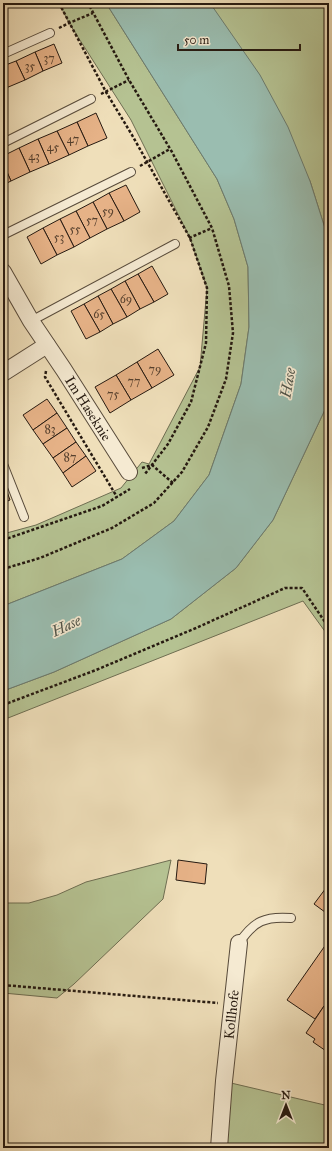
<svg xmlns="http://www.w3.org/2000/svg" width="332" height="1151" font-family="'IM FELL Great Primer',serif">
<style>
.green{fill:#b5c292;stroke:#6e6e52}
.water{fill:#9abdb0;stroke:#6c7c70}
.building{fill:#e6b287;stroke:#261a11}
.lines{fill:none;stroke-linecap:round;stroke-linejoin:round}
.service-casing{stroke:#584b3b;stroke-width:10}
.minor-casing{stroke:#584b3b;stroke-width:18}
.path{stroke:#261a11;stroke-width:2.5;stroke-dasharray:3 2;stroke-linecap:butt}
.service{stroke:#f5ead2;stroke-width:8}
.minor{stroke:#f5ead2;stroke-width:16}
.labels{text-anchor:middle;stroke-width:3.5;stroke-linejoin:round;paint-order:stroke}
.number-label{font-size:12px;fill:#56402e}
.street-label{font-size:14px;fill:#261a11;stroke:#f5ead2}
.water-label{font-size:15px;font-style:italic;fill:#4f5349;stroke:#f5ead2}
</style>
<rect width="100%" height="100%" fill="#efdfba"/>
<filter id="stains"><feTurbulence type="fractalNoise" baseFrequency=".005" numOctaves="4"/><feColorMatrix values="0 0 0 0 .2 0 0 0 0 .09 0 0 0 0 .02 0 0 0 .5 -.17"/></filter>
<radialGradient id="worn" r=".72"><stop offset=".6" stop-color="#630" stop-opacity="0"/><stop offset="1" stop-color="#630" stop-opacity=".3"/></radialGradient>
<g class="green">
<polygon points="59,3 106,3 217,179 234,219 248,267 249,327 241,384 209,475 174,521 122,559 3,606 3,534 36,525 121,488 142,462 149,464 200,367 207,288 190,238 131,120 69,23"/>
<polygon points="210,3 329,3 329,245 329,241 310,181"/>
<polygon points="329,394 329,637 303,601 3,720 3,691 54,672 171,619 236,568 273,520 329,401"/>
<polygon points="171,860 163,899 74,984 57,998 3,993 3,903 29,903 57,895 86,882"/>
<polygon points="231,1083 329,1106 329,1148 225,1148"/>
</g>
<polygon class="water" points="106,3 210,3 260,75 288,127 310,181 329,241 329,401 273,520 236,568 171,619 54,672 3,691 3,606 122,559 174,521 209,475 241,384 249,327 248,267 234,219 217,179"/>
<g class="building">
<polygon points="54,44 62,63 43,71 35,52"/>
<polygon points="35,52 43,71 25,80 16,61"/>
<polygon points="16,61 25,80 6,88 3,82 3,66"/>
<polygon points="96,113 107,138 88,146 77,122"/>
<polygon points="77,122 88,146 69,155 57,131"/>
<polygon points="57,131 69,155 49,164 38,139"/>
<polygon points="38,139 49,164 30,172 19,148"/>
<polygon points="19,148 30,172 11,181 3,163 3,156"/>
<polygon points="3,163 11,181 3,185"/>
<polygon points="126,185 140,212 124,221 109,193"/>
<polygon points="109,193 124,221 107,229 93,202"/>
<polygon points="93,202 107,229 90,238 76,211"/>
<polygon points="76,211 90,238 74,247 60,219"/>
<polygon points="60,219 74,247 57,255 43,228"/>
<polygon points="43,228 57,255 41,264 27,237"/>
<polygon points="152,266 168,294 154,302 138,274"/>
<polygon points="138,274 154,302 140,309 125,281"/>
<polygon points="125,281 140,309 127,317 111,289"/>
<polygon points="111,289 127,317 113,324 98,296"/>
<polygon points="98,296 113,324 100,332 84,304"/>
<polygon points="84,304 100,332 86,339 71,311"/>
<polygon points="158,349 174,375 152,388 137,362"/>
<polygon points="137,362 152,388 131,400 116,375"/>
<polygon points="116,375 131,400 110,413 95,387"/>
<polygon points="47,399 57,413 33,430 23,415"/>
<polygon points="57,413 67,428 43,444 33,430"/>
<polygon points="67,428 76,442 53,458 43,444"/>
<polygon points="76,442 86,456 63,473 53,458"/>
<polygon points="86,456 96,471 72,487 63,473"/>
<polygon points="3,486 5,486 10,500 3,503"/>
<polygon points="178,860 207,864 205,884 176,880"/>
<polygon points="329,884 329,915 314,904"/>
<polygon points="329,940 329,999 315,1019 287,1000"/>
<polygon points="324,1006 329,1010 329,1053 313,1042 315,1039 306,1033"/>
</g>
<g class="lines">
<g class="service-casing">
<g id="service">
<polyline points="3,54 50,33"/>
<polyline points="3,143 91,99"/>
<polyline points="3,235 131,172"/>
<polyline points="31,321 175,244"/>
<polyline points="3,464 24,517"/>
<path d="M 239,943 C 254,921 265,916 291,918"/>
</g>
</g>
<g class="minor-casing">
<g id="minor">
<path id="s1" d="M 3,272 L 31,321 L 64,370 L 129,472"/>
<polyline points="3,373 47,345"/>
<path id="s2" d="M 219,1148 L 224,1081 L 239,943"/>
</g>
</g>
<g class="path">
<polyline points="59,3 106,92 132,135 190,238 207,288 206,343 191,402 168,444 145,474"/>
<polyline points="59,28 69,23 93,13"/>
<polyline points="101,94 129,80"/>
<polyline points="140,166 170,149"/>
<polyline points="189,238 212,228"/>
<polyline points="46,371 45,377 117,497"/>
<polyline points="142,468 152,465 173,483"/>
<polyline points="3,540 102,506 130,489"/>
<polyline points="3,569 40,558 112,528 154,503 182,472 208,427 226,379 233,333 229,286 212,228 172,152 129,80 88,3"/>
<polyline points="3,705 96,670 196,628 285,588 302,588 329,628"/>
<polyline points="3,985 218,1003"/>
</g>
<use href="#service" class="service"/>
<use href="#minor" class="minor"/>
</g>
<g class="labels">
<g class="number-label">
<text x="49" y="62">37</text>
<text x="30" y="70">35</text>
<text x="73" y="143">47</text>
<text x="53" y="151">45</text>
<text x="34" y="160">43</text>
<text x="108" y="215">59</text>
<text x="92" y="224">57</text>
<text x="75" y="233">55</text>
<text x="59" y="241">53</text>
<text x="126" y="303">69</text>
<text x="99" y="318">65</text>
<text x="155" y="373">79</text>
<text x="134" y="385">77</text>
<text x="113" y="398">75</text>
<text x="50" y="433">83</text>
<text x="70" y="461">87</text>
</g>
<g class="street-label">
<text dy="5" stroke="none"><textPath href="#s1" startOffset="161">Im Haseknie</textPath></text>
<text dy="5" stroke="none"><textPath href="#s2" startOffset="134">Kollhofe</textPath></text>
</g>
<g class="water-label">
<text transform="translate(288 383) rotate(-80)" y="5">Hase</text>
<text transform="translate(66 626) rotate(-25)" y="5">Hase</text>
</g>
</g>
<rect width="332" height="1151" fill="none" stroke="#efdfba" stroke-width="16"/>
<rect x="4" y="4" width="324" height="1143" fill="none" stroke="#261a11" stroke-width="2"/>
<rect x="8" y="8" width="316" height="1135" fill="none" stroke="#261a11"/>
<g transform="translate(286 1105)" stroke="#f5ead2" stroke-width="3" paint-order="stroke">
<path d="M0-3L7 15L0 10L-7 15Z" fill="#261a11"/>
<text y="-6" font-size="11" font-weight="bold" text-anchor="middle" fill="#261a11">N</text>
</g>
<path d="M178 44v6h122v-6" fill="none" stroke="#261a11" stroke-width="2"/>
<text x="184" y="44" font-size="12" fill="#261a11" stroke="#f5ead2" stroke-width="3" paint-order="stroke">50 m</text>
<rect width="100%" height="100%" filter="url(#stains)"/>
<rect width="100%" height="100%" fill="url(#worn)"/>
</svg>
